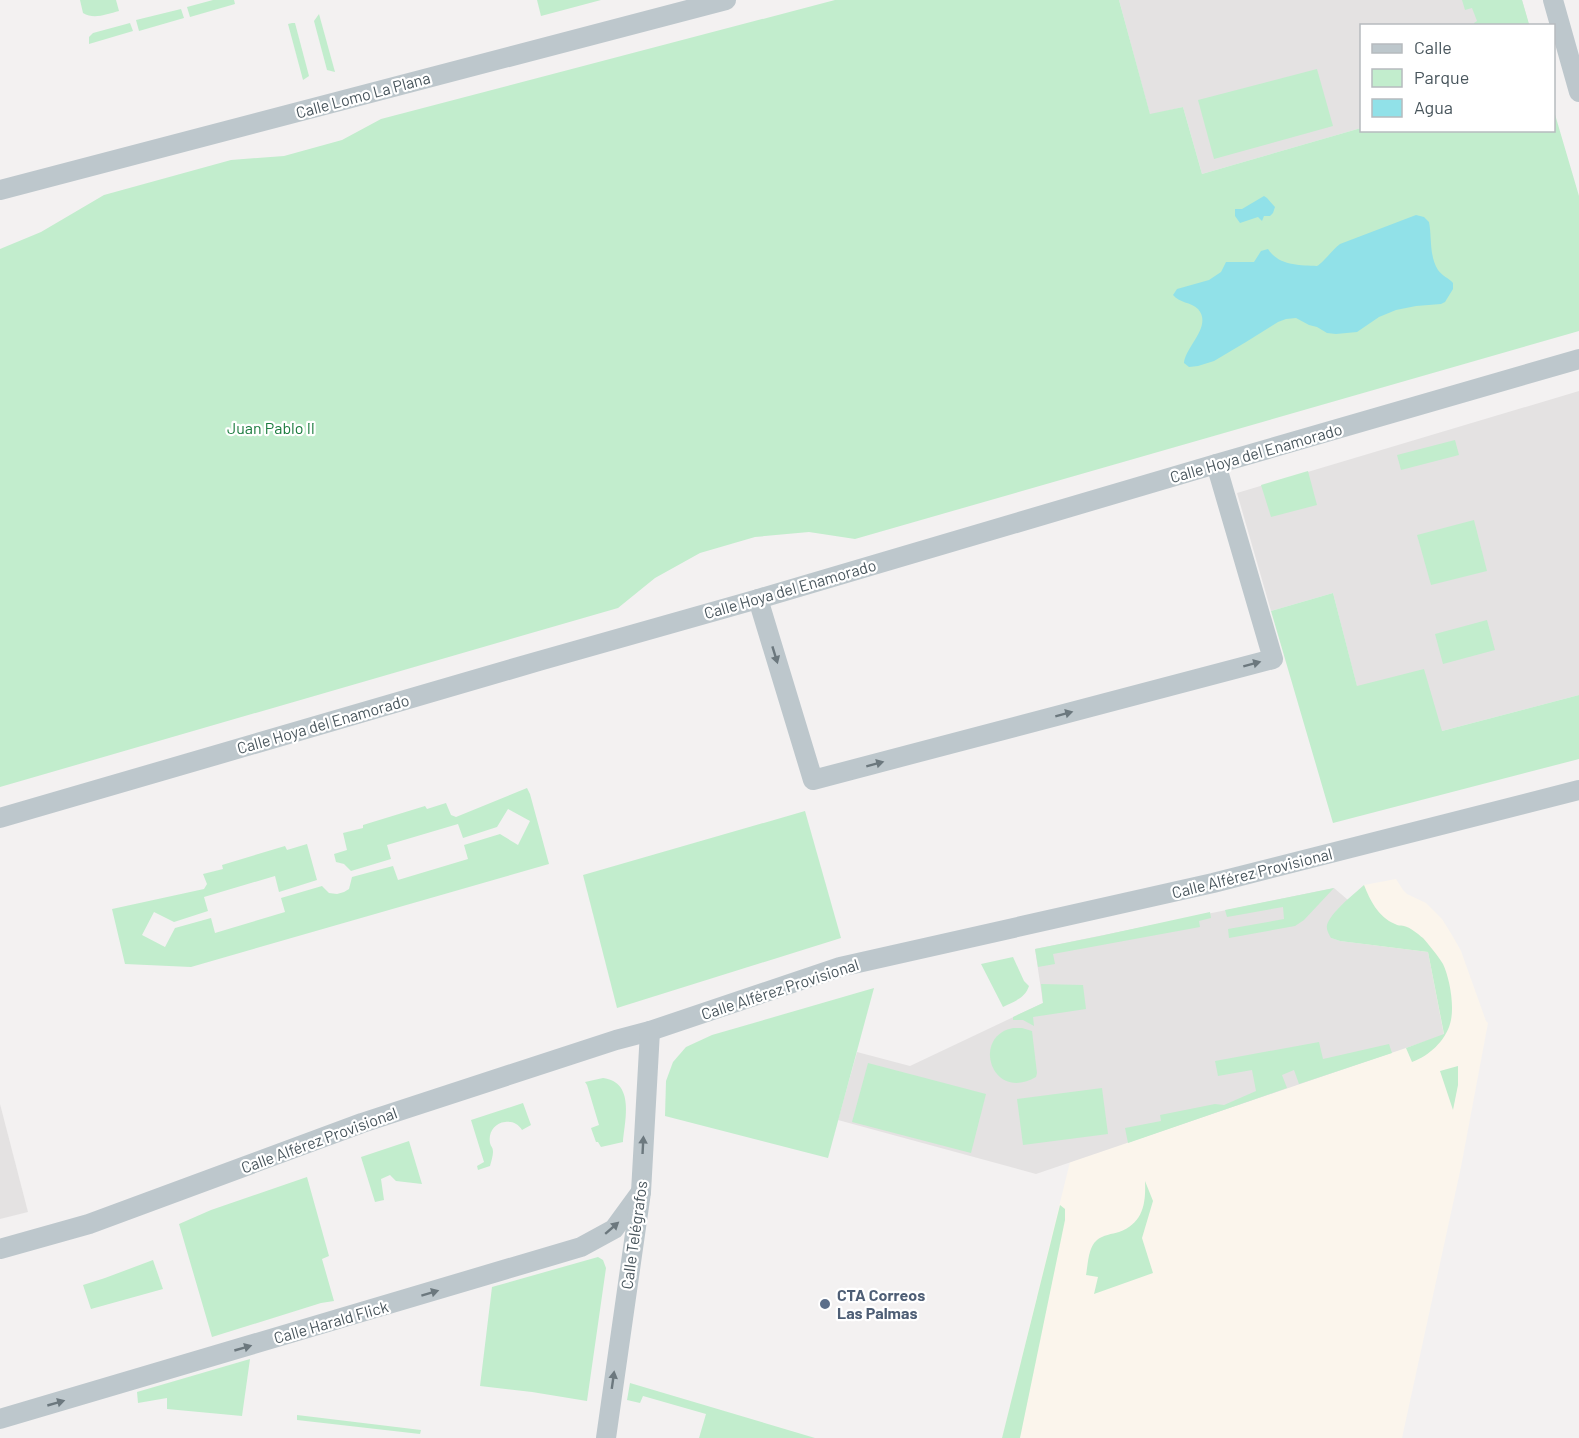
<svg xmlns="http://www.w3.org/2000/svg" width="1579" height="1438" font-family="Barlow,sans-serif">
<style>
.commercial{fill:#fbf5ec}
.education{fill:#e4e2e2}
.green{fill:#c2edcd}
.water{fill:#91e1e8}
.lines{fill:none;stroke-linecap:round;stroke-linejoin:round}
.minor{stroke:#bdc7cc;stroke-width:20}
.oneway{fill:#6c787e}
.service-dot{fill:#5c6f8a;stroke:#fff;stroke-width:2}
.labels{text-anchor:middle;stroke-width:4.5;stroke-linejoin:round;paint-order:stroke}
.street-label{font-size:16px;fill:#49565d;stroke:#fff}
.park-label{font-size:16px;fill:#1c7c3f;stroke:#fff}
.service-label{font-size:16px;font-weight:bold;fill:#4e5e75;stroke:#fff;text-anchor:start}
</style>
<rect width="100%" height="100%" fill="#f3f1f1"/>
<polygon class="commercial" points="1396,879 1403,890 1407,894 1426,903 1442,919 1452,935 1461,951 1486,1021 1488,1023 1461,1167 1402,1438 1002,1438 1070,1162 1444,1035 1336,911 1364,885"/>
<g class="education">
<polygon points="1119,0 1522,0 1529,25 1362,26 1361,128 1202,174 1183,107 1150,115"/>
<polygon points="1579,391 1579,695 1373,749 1333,593 1271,611 1237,493"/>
<polygon points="1334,888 1348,900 1336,911 1331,938 1340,941 1428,952 1444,1035 1036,1174 838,1120 857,1052 910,1066 1043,1003 1035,949"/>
<polygon points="0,1104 28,1212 0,1219"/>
</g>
<g class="green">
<path d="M 80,0 L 116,0 L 119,11 C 107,14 94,20 83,13 Z"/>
<polygon points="213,0 234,0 235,4 190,17 187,7"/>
<polygon points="537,0 601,0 541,16"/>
<polygon points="835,0 1119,0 1150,114 1183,107 1202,174 1361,128 1362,130 1554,130 1554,111 1579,196 1579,331 855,539 809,532 755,537 700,553 655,578 618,608 0,787 0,249 41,232 104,195 231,160 284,156 342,140 381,119"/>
<polygon points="1462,0 1522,0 1529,24 1526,26 1474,25 1474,23 1477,21 1472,8 1465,10"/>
<polygon points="181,9 184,18 139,31 136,20"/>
<polygon points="319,14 335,72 327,70 314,21"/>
<polygon points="130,23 133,31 89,44 89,37 93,33"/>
<polygon points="292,23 295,23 309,76 303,80 288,24"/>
<polygon points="1317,69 1333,126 1214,159 1198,100"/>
<polygon points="1455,440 1459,455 1401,470 1397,455"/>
<polygon points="1308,471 1317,505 1271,517 1261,485"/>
<polygon points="1474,520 1487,571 1431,585 1417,535"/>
<polygon points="1333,593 1357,686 1424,669 1442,731 1579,695 1579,759 1333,823 1271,611"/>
<polygon points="1487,620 1495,650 1443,664 1435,634"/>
<polygon points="527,788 530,794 549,864 191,967 125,964 112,909 204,889 207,884 203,874 223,869 222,865 285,846 287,850 307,844 317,880 279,892 275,876 204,897 208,911 174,922 154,912 142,935 165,947 175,928 211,918 215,933 285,912 281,898 322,886 329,893 337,894 344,892 349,889 352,877 393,866 398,880 468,859 464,845 500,834 518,845 530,821 508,809 497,827 463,838 458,824 387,845 391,859 351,871 344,864 336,862 334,854 347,850 343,833 363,828 363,825 425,806 427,809 446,803 451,815 456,817"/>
<polygon points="805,811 841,938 617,1008 583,875"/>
<path d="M 1364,885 C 1370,900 1378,917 1395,924 C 1398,926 1400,925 1404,926 C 1410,927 1418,934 1423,938 C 1429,945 1439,957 1443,964 C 1450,979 1455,1008 1450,1024 C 1445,1041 1429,1056 1412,1062 L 1406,1048 L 1444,1034 L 1428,952 L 1340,941 L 1331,938 C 1329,934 1326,930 1327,925 C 1331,912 1354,894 1364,885 Z"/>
<polygon points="1334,888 1304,920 1295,926 1229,938 1228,929 1284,919 1283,907 1227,917 1225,910"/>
<polygon points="1210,912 1211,918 1199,921 1200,927 1053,954 1055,964 1038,967 1035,949 1100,936"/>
<path d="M 1013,957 L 1024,981 L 1029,986 C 1025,998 1015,1001 1003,1007 L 981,964 Z"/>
<polygon points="1041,984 1083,985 1086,1009 1033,1017 1034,1026 1023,1020 1013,1020 1013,1017 1043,1003"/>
<polygon points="874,988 828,1158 665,1116 666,1081 673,1062 686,1047 712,1035"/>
<path d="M 1013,1028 L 1022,1028 L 1032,1031 L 1037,1073 L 1036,1077 C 991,1103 971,1036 1013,1028 Z"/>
<polygon points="1319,1042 1323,1059 1389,1044 1392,1053 1299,1084 1294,1070 1282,1075 1287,1088 1128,1143 1125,1128 1161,1121 1160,1115 1215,1104 1224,1105 1256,1091 1252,1070 1218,1076 1215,1061"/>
<polygon points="868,1063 986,1094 971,1153 852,1122"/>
<polygon points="1458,1066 1458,1085 1453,1110 1440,1071"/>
<path d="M 603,1078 C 635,1082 625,1120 623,1142 L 601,1147 L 598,1142 L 596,1142 L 591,1128 L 599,1125 L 587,1085 L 585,1082 Z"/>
<polygon points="1102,1088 1108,1134 1023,1145 1017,1099"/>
<path d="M 523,1103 L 531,1125 L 522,1130 C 518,1124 513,1121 505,1122 C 495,1123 488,1132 490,1143 C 491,1147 493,1147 493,1152 C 493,1156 491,1162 490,1166 L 478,1170 L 477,1166 L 484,1162 L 471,1120 Z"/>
<polygon points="409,1141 422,1184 396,1181 390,1175 381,1179 384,1200 375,1202 361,1157"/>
<polygon points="307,1177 329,1256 322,1259 334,1301 321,1303 212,1337 179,1224 211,1210"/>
<path d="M 1145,1181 L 1153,1201 L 1142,1238 L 1153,1273 L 1094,1294 L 1098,1277 L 1086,1275 C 1088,1265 1088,1247 1097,1240 C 1103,1235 1112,1234 1119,1232 C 1143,1223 1146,1204 1145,1181 Z"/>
<polygon points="1060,1205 1065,1209 1065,1220 1020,1438 1002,1438"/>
<polygon points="598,1257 603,1260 606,1268 587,1401 532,1392 480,1386 492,1287"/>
<polygon points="153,1260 163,1289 91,1309 83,1285 105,1278"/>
<polygon points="250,1359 242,1416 167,1409 167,1398 138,1403 137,1392"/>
<polygon points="630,1383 815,1438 699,1438 706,1414 643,1396 640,1403 627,1400"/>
<polygon points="297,1415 421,1430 420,1434 297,1420"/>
</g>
<g class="water">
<polygon points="1264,196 1267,198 1275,207 1273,213 1270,216 1264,216 1262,221 1258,217 1240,223 1235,216 1235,209 1242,209"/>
<path d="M 1416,215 L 1424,217 L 1429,222 C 1432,237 1429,256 1438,270 C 1442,276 1449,278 1453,283 L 1453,289 L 1445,302 L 1441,304 L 1416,306 L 1396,310 L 1379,317 L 1357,332 L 1336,334 L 1327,333 L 1317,327 L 1309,325 L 1296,318 L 1286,319 L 1278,322 L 1246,342 L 1214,361 L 1198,366 L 1189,367 L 1184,363 C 1185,347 1213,326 1198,309 C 1191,302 1179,303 1173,295 L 1177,289 L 1209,280 L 1221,272 L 1226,262 L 1254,262 L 1261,251 L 1268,249 C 1279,266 1299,265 1317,266 C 1323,263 1332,250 1340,244 Z"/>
</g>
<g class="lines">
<g class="minor">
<polyline points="1553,0 1579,92"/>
<polyline points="0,190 726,0"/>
<polyline points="758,599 813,780 1273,659 1216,464"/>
<polyline points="0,818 539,661 758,599 1216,464 1579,359"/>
<polyline points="0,1249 89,1224 362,1123 616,1040 650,1031 840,967 1213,883 1579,790"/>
<polyline points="0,1419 581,1247 614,1229 641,1192"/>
<polyline points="606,1438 641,1192 650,1031"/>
</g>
</g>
<defs><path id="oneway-solid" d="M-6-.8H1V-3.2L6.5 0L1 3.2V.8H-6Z" transform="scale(1.5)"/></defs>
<g class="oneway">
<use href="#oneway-solid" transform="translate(775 655) rotate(73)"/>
<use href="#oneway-solid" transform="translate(1252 664) rotate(-15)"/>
<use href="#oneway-solid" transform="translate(1064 714) rotate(-15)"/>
<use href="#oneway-solid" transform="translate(875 764) rotate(-15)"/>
<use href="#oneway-solid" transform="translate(643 1145) rotate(-87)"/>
<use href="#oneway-solid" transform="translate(612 1228) rotate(-41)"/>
<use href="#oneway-solid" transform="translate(430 1293) rotate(-17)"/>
<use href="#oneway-solid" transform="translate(243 1348) rotate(-16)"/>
<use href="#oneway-solid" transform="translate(613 1380) rotate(-82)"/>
<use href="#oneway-solid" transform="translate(56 1403) rotate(-16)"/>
</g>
<circle class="service-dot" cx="825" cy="1304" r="6"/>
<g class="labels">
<g class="street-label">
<text transform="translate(363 95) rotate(-15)" y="6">Calle Lomo La Plana</text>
<text transform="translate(1256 453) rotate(-16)" y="6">Calle Hoya del Enamorado</text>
<text transform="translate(790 589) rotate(-16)" y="6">Calle Hoya del Enamorado</text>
<text transform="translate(323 724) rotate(-16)" y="6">Calle Hoya del Enamorado</text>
<text transform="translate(1252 873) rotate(-14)" y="6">Calle Alférez Provisional</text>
<text transform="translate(780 989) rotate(-18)" y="6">Calle Alférez Provisional</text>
<text transform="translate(319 1140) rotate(-20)" y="6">Calle Alférez Provisional</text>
<text transform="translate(634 1235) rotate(-82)" y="6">Calle Telégrafos</text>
<text transform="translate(331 1322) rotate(-16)" y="6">Calle Harald Flick</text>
</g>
<g class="park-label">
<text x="271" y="434">Juan Pablo II</text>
</g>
<g class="service-label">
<text x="837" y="1301">CTA Correos<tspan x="837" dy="18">Las Palmas</tspan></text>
</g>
</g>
<rect x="1360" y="24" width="195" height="108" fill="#ffffff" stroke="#b6bbbe" stroke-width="1.5"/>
<rect x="1372" y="44" width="30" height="9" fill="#bdc7cc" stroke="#b6bbbe" stroke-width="1.5"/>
<text x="1414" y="54" font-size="18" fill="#49565d">Calle</text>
<rect x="1372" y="69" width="30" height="18" fill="#c2edcd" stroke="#b6bbbe" stroke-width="1.5"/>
<text x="1414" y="84" font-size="18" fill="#49565d">Parque</text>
<rect x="1372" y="99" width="30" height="18" fill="#91e1e8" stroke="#b6bbbe" stroke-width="1.5"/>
<text x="1414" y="114" font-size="18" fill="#49565d">Agua</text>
</svg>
